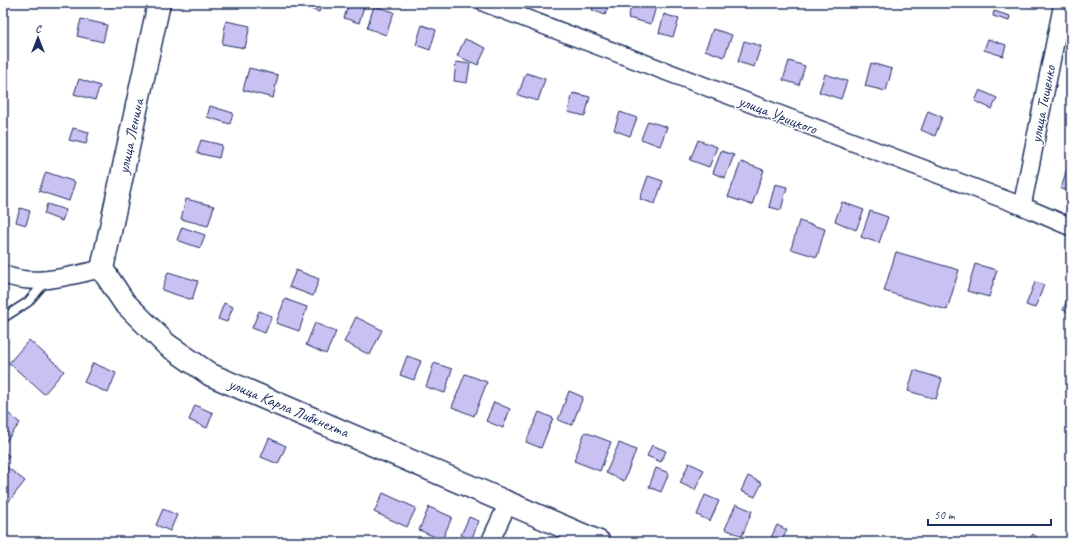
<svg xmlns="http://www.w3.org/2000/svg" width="1074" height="545" font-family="Caveat,sans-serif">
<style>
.building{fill:#cac1f3;stroke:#1b2f5e}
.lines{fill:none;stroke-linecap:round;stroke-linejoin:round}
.service-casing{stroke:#1b2f5e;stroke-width:11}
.minor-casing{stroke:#1b2f5e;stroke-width:20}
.secondary-casing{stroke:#1b2f5e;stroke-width:25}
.service{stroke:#fff;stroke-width:8}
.minor{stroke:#fff;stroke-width:17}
.secondary{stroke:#fff;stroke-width:22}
.labels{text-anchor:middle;stroke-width:3;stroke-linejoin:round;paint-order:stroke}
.street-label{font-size:16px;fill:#1b2f5e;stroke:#fff}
</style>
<rect width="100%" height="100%" fill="#fff"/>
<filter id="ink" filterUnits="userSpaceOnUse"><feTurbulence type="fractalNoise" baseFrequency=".025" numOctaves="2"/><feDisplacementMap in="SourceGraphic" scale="8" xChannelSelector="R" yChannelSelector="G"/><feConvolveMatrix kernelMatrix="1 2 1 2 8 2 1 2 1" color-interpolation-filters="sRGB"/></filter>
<g filter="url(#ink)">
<g class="building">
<polygon points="94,3 113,3 112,7"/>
<polygon points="295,3 323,3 319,12"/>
<polygon points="349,3 365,3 359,23 344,18"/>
<polygon points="595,3 610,3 605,15 592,10"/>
<polygon points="614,3 628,3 626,8"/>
<polygon points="632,3 657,3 651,24 628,18"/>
<polygon points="846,3 862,3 860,8"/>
<polygon points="374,6 394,12 386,35 367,28"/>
<polygon points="994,11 1010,16 1009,21 993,16"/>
<polygon points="664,14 679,19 673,37 659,33"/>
<polygon points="81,19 107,25 103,42 77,36"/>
<polygon points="226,21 250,26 245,48 222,44"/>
<polygon points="422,25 436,30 430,50 416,45"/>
<polygon points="713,29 732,35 724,57 705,50"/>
<polygon points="465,39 486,48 478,65 457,56"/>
<polygon points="988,39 1006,45 1003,56 984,50"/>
<polygon points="744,41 761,46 754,67 738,62"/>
<polygon points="789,61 805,66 799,85 783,80"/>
<polygon points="456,62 470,64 467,83 454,81"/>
<polygon points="871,63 892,69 886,91 865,86"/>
<polygon points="249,68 278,75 273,98 243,90"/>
<polygon points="526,73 545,79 538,101 518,95"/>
<polygon points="825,74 847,81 841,99 819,92"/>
<polygon points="79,79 100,86 95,100 74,94"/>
<polygon points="980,90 997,98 992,109 975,101"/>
<polygon points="573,93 590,97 585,116 568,112"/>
<polygon points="210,106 233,113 230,124 207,117"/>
<polygon points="928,111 942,117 935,136 921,130"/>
<polygon points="620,112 637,118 630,136 614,130"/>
<polygon points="648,121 667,127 660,146 641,139"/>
<polygon points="73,128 89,132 86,144 69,140"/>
<polygon points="201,140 222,145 219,158 197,153"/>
<polygon points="698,140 717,147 709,167 690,160"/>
<polygon points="721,151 734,155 725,178 713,173"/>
<polygon points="741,162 764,170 752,205 728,197"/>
<polygon points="1067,168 1071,169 1071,191 1061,189"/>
<polygon points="46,172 75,182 69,201 39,191"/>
<polygon points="648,176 663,181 655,204 640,199"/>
<polygon points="775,184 787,187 781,210 769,207"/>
<polygon points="186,199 214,206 208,226 181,219"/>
<polygon points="842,202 864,210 856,230 835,221"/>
<polygon points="47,204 66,210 62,221 44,214"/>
<polygon points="20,208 30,211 26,225 16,222"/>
<polygon points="870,211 888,217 879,243 861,237"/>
<polygon points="799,221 825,229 817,257 791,249"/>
<polygon points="182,227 205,235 200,248 177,240"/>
<polygon points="896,252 959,270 947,310 884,291"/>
<polygon points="975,264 997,270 989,297 967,291"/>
<polygon points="296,270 319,279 313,296 289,287"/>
<polygon points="168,272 198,281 192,300 162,290"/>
<polygon points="1035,282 1044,285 1035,308 1026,305"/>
<polygon points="1068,297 1071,299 1071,313 1063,310"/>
<polygon points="285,299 307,307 299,331 276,323"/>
<polygon points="224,303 233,307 227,322 218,319"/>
<polygon points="259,311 272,316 265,333 252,328"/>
<polygon points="356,317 382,330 370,355 344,342"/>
<polygon points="315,323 336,332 326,354 306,345"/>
<polygon points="29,340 64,371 44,394 9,363"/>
<polygon points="407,356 421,361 414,380 400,375"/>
<polygon points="93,363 116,373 108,393 84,382"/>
<polygon points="434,363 452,369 445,393 426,387"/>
<polygon points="914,370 942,379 936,399 908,391"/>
<polygon points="465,374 487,382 474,416 452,407"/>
<polygon points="569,391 583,397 572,425 558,420"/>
<polygon points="494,402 510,409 503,428 486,421"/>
<polygon points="195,405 213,413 207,428 189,420"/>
<polygon points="3,409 20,423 3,445"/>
<polygon points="539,412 553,418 541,448 526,442"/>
<polygon points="585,432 611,442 600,471 574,461"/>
<polygon points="269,438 286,446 278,464 261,457"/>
<polygon points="619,443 636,450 624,481 606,473"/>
<polygon points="652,445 666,451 661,462 647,456"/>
<polygon points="3,451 9,456 3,464 25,481 6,505 3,502"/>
<polygon points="689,463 704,470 695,490 680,483"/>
<polygon points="656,468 669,473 661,492 649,487"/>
<polygon points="748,476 762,483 755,497 741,491"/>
<polygon points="383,493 416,508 407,527 374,512"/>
<polygon points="705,495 719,501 710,521 697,515"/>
<polygon points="736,504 752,511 742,536 725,529"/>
<polygon points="429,507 452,517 442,540 419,530"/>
<polygon points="163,509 177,515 170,531 156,525"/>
<polygon points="469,517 479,521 471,540 461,535"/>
<polygon points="777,525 787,530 781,542 769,542"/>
<polygon points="1033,534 1042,542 1026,542"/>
</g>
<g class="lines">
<g class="service-casing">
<polyline id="service" points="3,318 28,302 46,281"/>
</g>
<g class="minor-casing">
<g id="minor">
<polyline points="485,3 1022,206 1071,227"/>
<polyline points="1022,206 1063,3"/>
<path d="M 3,274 C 34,288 70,275 102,269"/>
<polyline points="490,542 509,501"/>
</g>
</g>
<g class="secondary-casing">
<polyline id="secondary" points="159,3 102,269 124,302 166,344 211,375 599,542"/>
</g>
<use href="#service" class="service"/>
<use href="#minor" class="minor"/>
<use href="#secondary" class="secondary"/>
</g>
</g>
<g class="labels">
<g class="street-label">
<text transform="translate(1042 104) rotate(-79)" y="6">улица Тищенко</text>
<text transform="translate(778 114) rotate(21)" y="6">улица Урицкого</text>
<text transform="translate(130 136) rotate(-78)" y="6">улица Ленина</text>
<text transform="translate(289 407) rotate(23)" y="6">улица Карла Либкнехта</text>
</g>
</g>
<rect width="1074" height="545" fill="none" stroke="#fff" stroke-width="16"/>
<rect x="8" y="8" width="1058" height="529" fill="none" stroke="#1b2f5e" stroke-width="1.5" filter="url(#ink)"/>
<g transform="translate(38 38)" stroke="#ffffff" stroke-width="3" paint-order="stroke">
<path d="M0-3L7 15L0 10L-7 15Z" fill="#1b2f5e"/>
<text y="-6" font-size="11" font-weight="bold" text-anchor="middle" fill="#1b2f5e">С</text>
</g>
<path d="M928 519v6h123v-6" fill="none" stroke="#1b2f5e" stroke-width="2"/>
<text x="934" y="519" font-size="12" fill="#1b2f5e" stroke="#ffffff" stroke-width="3" paint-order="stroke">50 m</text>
</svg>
